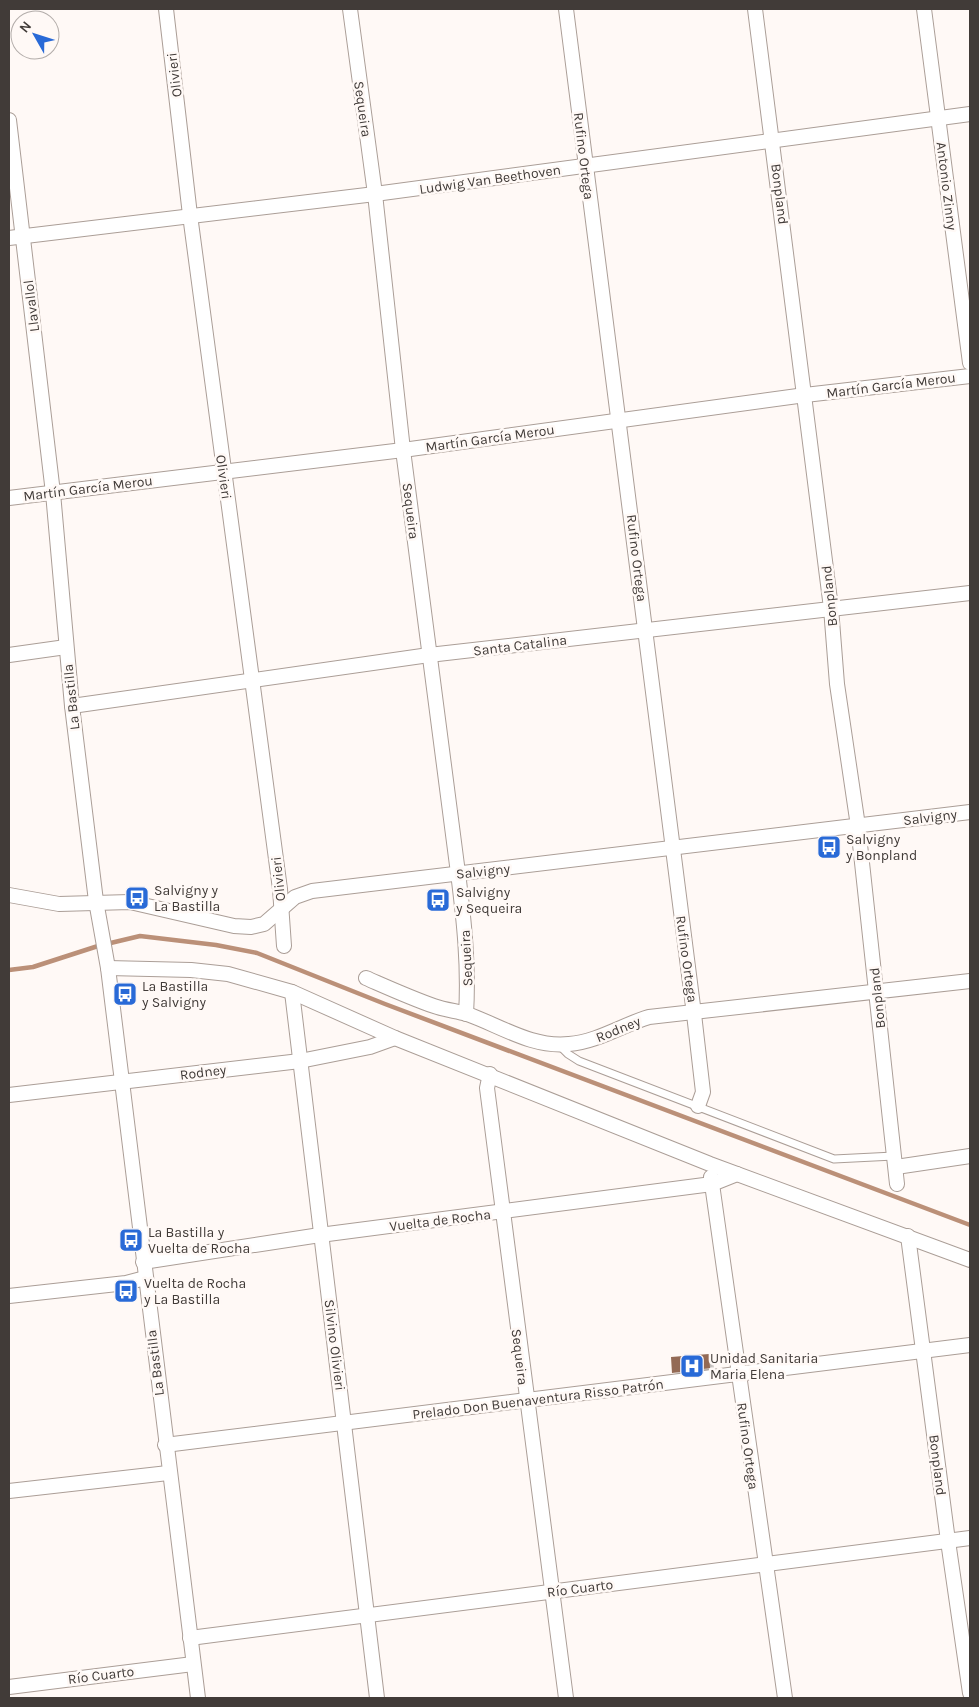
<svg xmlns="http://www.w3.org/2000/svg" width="979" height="1707" font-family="Karla,sans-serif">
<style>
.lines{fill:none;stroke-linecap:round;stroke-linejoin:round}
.stream{stroke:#bb9078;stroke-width:4.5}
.building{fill:#936a54;filter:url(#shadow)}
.lane-casing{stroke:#ab9e97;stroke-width:9}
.street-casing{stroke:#ab9e97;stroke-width:16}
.lane{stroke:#fff;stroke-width:7}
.street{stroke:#fff;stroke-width:14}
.labels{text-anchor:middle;stroke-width:5;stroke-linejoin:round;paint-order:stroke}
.street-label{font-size:14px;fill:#413b38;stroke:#fff9f6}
.poi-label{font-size:14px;fill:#413b38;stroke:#fff9f6;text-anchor:start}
</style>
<defs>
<filter id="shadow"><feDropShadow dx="4.5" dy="4.5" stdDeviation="2.5" flood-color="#0004"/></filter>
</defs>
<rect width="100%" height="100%" fill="#fff9f6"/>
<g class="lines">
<polyline class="stream" points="9,970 33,967 98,946 140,936 216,945 257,953 385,1004 970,1225"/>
</g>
<polygon class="building" points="709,1354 710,1368 672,1373 671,1357"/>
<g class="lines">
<g class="lane-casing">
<polyline id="lane" points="559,1045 568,1054 579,1061 834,1159 894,1156"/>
</g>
<g class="street-casing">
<g id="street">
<polyline points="166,9 190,215 280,889 284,946"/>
<path d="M 350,9 L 375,194 L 403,450 L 458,873 C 464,920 469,967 466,1014"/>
<polyline points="566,9 694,1014 703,1092 698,1106"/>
<polyline points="755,9 831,608 837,684 858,826 897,1184"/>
<polyline points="924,9 970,363"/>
<polyline points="9,120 53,493 72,706 96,901 108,968 198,1698"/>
<polyline points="9,238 375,194 970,114"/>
<polyline points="9,498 403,450 805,395 970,376"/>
<polyline points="9,655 66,647"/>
<polyline points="72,706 429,655 970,593"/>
<polyline points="9,895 59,904 130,902 234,926 251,927 264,924 295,897 312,891 970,812"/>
<polyline points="108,968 191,970 228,974 292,992 395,1038 710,1164 970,1260"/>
<path d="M 366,978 C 389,988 411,998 434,1006 C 445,1010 457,1011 467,1014 C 501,1026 532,1048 569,1044 C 597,1042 622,1025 649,1017 L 970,981"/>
<polyline points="292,992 377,1698"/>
<polyline points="490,1074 487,1088 566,1698"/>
<polyline points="9,1095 300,1061 370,1047 395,1038"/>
<polyline points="896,1167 970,1156"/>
<polyline points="711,1177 785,1698"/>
<polyline points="908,1236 948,1541 970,1693"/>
<polyline points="143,1262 320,1235 712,1184 737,1174"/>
<polyline points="9,1296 126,1283 145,1278"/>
<polyline points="165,1445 970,1345"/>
<polyline points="9,1491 168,1473"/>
<polyline points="190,1638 970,1538"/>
<polyline points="9,1687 193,1664"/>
</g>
</g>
<use href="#lane" class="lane"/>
<use href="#street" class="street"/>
</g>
<defs>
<g id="bus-square" transform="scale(1.25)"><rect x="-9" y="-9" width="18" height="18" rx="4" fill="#296ad7" stroke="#fff9f6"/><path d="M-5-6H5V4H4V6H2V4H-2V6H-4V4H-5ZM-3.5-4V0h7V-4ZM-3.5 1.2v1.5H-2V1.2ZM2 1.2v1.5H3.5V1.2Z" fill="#fff"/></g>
<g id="hospital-square" transform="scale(1.25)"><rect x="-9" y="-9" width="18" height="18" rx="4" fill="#296ad7" stroke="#fff9f6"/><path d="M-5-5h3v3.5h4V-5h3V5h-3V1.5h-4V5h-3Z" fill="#fff"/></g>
</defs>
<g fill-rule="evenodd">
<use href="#bus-square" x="829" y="847"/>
<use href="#bus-square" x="137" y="898"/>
<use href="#bus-square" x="438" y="900"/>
<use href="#bus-square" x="125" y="994"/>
<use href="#bus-square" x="131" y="1240"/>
<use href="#bus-square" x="126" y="1291"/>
<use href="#hospital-square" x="692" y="1366"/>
</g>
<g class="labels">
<g class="street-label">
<text transform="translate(174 75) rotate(-97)" y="5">Olivieri</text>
<text transform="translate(363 109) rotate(82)" y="5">Sequeira</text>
<text transform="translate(584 156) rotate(83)" y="5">Rufino Ortega</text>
<text transform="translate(490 179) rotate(-8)" y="5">Ludwig Van Beethoven</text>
<text transform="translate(947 186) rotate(83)" y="5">Antonio Zinny</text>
<text transform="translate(780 194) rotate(83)" y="5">Bonpland</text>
<text transform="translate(31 306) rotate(-97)" y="5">Llavallol</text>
<text transform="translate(891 385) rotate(-7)" y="5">Martín García Merou</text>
<text transform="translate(490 438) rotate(-8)" y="5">Martín García Merou</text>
<text transform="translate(224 477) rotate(82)" y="5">Olivieri</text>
<text transform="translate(88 488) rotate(-7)" y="5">Martín García Merou</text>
<text transform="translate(411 511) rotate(83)" y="5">Sequeira</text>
<text transform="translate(637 558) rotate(83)" y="5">Rufino Ortega</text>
<text transform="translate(829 596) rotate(-96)" y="5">Bonpland</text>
<text transform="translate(520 645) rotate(-7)" y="5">Santa Catalina</text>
<text transform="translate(71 697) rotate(-96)" y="5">La Bastilla</text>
<text transform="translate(930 817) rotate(-7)" y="5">Salvigny</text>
<text transform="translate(483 871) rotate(-6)" y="5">Salvigny</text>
<text transform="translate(278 879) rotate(-96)" y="5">Olivieri</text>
<text transform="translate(466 958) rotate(-93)" y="5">Sequeira</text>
<text transform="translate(687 959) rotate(82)" y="5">Rufino Ortega</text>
<text transform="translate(877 998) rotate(-96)" y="5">Bonpland</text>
<text transform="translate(618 1029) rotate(-22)" y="5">Rodney</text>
<text transform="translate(203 1072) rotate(-7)" y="5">Rodney</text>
<text transform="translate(440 1220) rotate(-7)" y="5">Vuelta de Rocha</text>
<text transform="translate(335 1345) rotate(83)" y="5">Silvino Olivieri</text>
<text transform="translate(520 1357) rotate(83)" y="5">Sequeira</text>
<text transform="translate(155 1363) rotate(-97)" y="5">La Bastilla</text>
<text transform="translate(538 1399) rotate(-7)" y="5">Prelado Don Buenaventura Risso Patrón</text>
<text transform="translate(748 1446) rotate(82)" y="5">Rufino Ortega</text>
<text transform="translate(938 1465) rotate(83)" y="5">Bonpland</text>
<text transform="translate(580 1588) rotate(-7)" y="5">Río Cuarto</text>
<text transform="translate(101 1675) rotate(-7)" y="5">Río Cuarto</text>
</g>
<g class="poi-label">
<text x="846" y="844">Salvigny<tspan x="846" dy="16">y Bonpland</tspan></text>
<text x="154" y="895">Salvigny y<tspan x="154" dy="16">La Bastilla</tspan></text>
<text x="456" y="897">Salvigny<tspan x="456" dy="16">y Sequeira</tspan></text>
<text x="142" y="991">La Bastilla<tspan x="142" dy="16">y Salvigny</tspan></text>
<text x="148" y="1237">La Bastilla y<tspan x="148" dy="16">Vuelta de Rocha</tspan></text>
<text x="144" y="1288">Vuelta de Rocha<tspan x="144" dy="16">y La Bastilla</tspan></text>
<text x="710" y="1363">Unidad Sanitaria<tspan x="710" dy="16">Maria Elena</tspan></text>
</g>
</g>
<rect width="979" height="1707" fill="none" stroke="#413b38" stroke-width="20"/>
<g transform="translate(35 35) rotate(309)"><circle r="24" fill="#fff9f6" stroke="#b3adaa"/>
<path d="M0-4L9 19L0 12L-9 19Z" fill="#296ad7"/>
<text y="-8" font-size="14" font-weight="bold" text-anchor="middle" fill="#413b38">N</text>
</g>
</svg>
